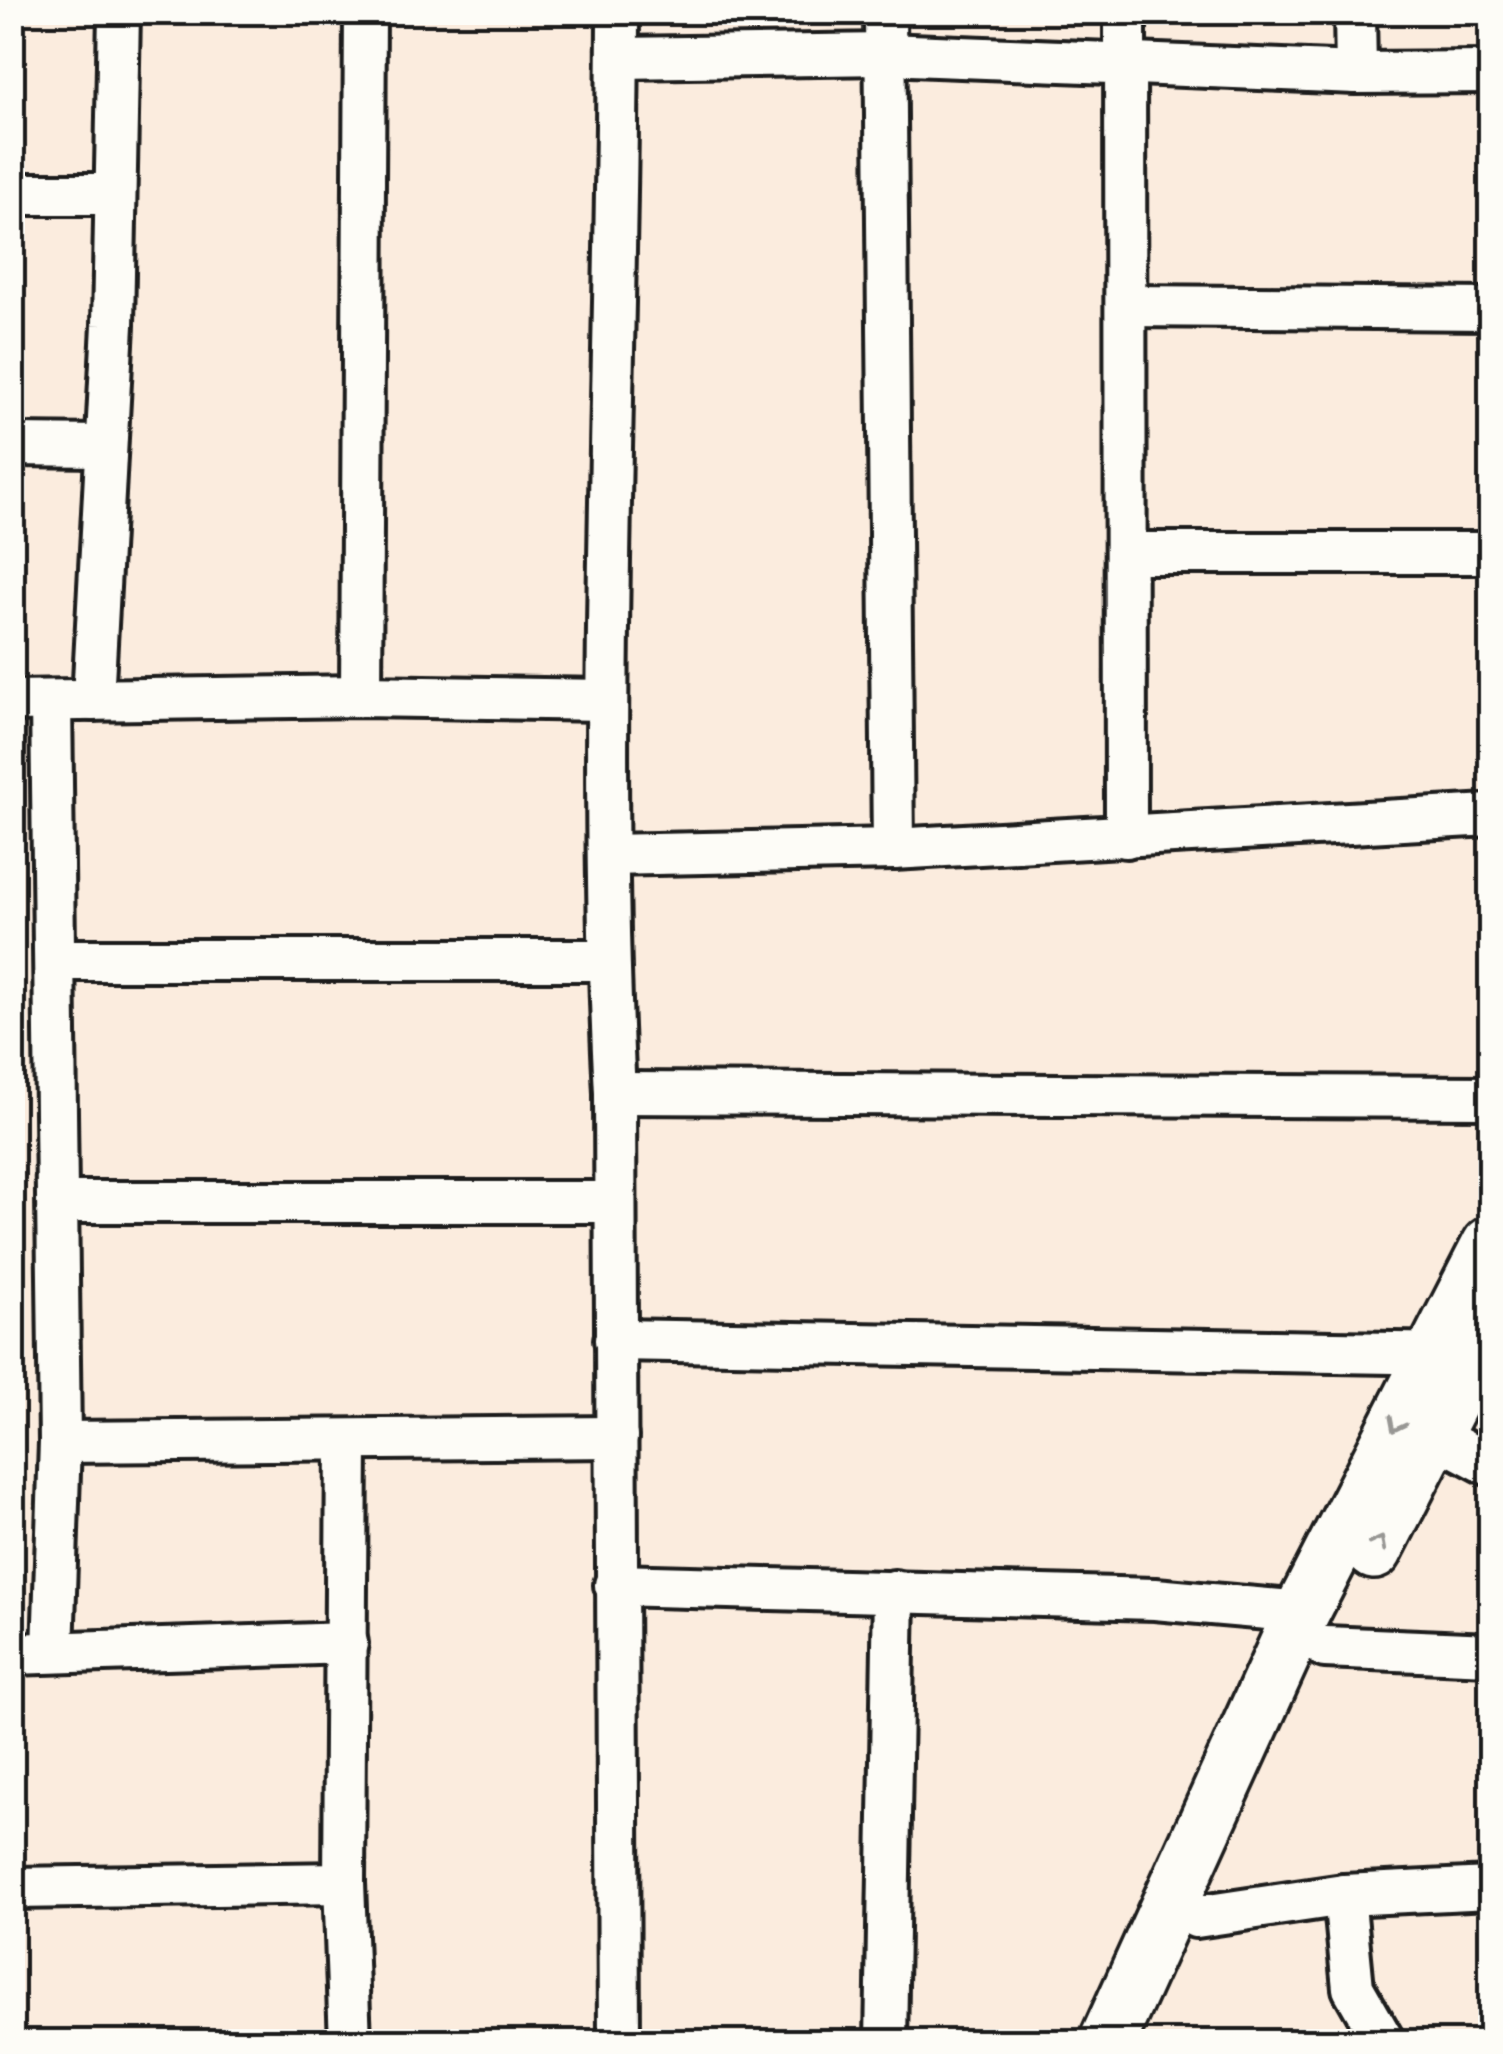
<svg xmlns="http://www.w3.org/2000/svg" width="1503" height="2054" font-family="Delius,sans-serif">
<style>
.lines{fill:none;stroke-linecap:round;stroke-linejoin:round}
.street-casing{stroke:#1c1c1c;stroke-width:48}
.primary-casing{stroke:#1c1c1c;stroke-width:62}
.street{stroke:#fdfcf7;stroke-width:40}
.primary{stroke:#fdfcf7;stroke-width:55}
.oneway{stroke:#989794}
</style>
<rect width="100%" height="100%" fill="#fbecde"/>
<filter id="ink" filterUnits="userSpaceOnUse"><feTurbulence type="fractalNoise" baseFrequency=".01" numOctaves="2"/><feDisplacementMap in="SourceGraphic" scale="20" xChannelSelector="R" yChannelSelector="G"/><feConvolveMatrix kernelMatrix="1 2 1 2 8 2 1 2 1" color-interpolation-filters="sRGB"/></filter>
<g filter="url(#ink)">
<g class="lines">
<g class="street-casing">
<g id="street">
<path d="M 618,12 C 617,373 596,733 615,1093 L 619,2042"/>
<polyline points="885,12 893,849"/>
<polyline points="1125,12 1126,837"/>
<polyline points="1355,12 1356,73"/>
<polyline points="618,58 886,54 1356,73 1490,72"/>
<polyline points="12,194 114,194"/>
<polyline points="1126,306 1490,309"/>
<polyline points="12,445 104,446"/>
<polyline points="1127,553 1490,553"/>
<polyline points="361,696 365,12"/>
<polyline points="93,700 113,325 119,12"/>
<polyline points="12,701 361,696 606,700"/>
<polyline points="51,701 60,1442 53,1652"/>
<polyline points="608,855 893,849 1490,815"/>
<polyline points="56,960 608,960"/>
<polyline points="615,1093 1490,1097"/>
<polyline points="59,1202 615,1202"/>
<polyline points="615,1340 1455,1354"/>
<polyline points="1435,1436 1490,1465"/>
<polyline points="347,1440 344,1883 350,2042"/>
<polyline points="60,1442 617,1437"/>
<polyline points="615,1585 1155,1599 1302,1612"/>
<polyline points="1325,1647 1490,1654"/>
<polyline points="12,1654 347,1643"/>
<polyline points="12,1888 344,1883"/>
<polyline points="1344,1895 1353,1988 1384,2042"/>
<polyline points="1196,1917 1344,1895 1490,1888"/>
<polyline points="886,2042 894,1591"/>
</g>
</g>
<g class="primary-casing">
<g id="primary">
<polyline points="1374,1551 1490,1324"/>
<polyline points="1107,2042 1302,1612 1490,1245"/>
</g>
</g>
<use href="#street" class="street"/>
<use href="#primary" class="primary"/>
</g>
<defs><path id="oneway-chevron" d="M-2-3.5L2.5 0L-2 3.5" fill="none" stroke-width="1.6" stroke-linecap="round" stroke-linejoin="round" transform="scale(2.5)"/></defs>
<g class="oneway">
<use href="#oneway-chevron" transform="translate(1396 1425) rotate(117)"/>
<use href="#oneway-chevron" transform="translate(1379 1543) rotate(-62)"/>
</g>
</g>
<rect width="1503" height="2054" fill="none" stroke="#fdfcf7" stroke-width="50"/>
<rect x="25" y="25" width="1453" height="2004" fill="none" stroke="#1c1c1c" stroke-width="4" filter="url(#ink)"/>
</svg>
